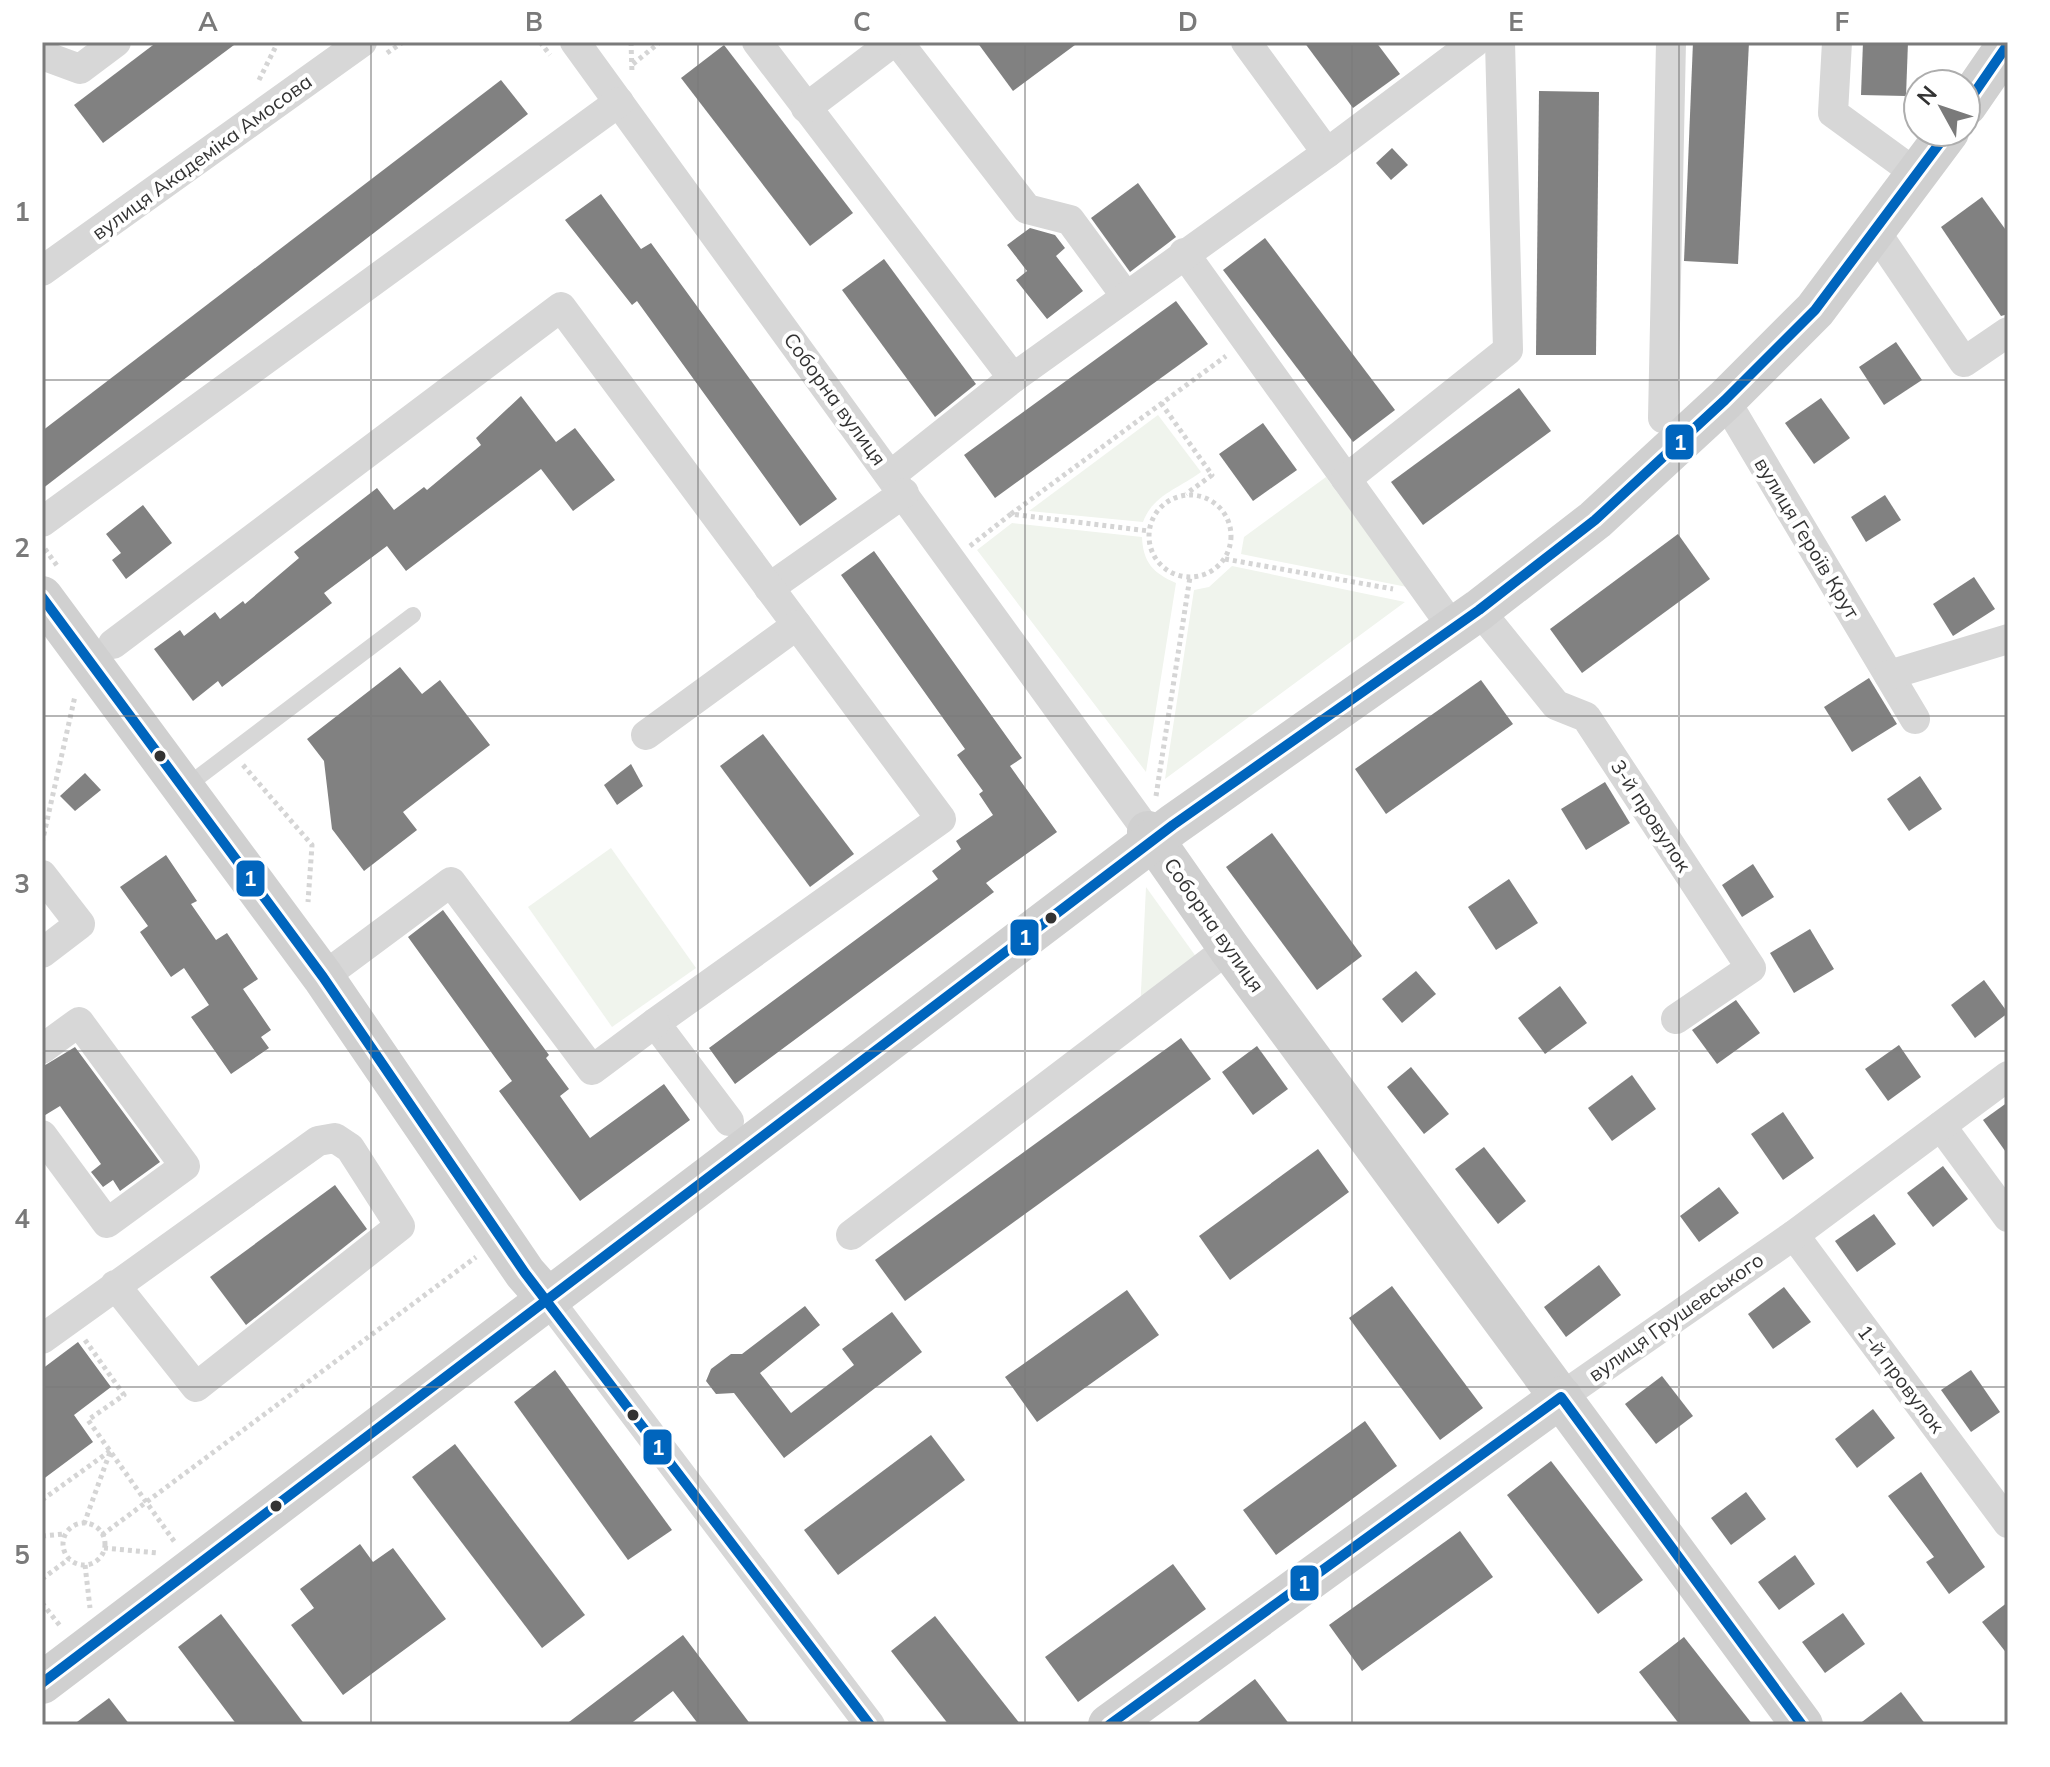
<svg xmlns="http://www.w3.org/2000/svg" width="2050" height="1767" font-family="Mulish,sans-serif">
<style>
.green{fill:#f0f4ed}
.building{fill:#818181}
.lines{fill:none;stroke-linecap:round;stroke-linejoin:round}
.path{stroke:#d5d5d5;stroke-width:5;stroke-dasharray:4 4;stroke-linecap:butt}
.lane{stroke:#d7d7d7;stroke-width:16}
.street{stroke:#d7d7d7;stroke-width:30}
.secondary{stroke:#d0d0d0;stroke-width:42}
.bus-1-casing{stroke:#fff;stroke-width:16}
.bus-1{stroke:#0065bd;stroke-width:10}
.grid{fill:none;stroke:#7a7a7a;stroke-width:2;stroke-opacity:0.55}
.bus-dot{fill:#333;stroke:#fff;stroke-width:3}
.labels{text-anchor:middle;stroke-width:8;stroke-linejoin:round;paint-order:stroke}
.street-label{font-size:20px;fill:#333;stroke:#fff}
.line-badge{stroke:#fff;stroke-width:3}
.badge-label{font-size:22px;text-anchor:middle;font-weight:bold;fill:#fff}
.neatline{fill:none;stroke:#7a7a7a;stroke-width:3}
.grid-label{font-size:26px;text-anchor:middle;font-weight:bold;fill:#7a7a7a}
</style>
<rect width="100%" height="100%" fill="#fff"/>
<g class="green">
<path d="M 1158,415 L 1201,472 C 1178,489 1153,495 1143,522 L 1029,511 Z"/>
<polygon points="1326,477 1407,587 1241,554 1244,537"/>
<path d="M 1012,523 L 1142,537 C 1143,562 1153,573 1176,583 L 1146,772 L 977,550 Z"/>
<polygon points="1232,566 1405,602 1165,779 1194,590 1209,587"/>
<polygon points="611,848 696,968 612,1027 528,907"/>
<polygon points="1146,887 1202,965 1140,1012"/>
</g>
<g class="building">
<polygon points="157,42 238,42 103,143 74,105"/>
<polygon points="977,42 1079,42 1013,91"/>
<polygon points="1304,42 1376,42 1400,74 1353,108"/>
<polygon points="1693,42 1749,42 1738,264 1684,261"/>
<polygon points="1863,42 1908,42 1906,96 1861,95"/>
<polygon points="724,45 853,213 810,246 681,78"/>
<polygon points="501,80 528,114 42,489 42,431"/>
<polygon points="1539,91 1599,92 1596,355 1536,355"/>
<polygon points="1392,148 1408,165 1391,180 1376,163"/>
<polygon points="1138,183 1176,237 1130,272 1091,218"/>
<polygon points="601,194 641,249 651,243 837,499 800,526 637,301 632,305 565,220"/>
<polygon points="1982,197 2008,233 2008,314 2001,316 1941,227"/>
<polygon points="1030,228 1055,235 1065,248 1056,256 1083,291 1047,319 1016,280 1027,271 1007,245"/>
<polygon points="1265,238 1395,410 1353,442 1223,270"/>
<polygon points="884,259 976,384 935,417 842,290"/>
<polygon points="1176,301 1208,344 995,498 964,455"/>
<polygon points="1896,342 1922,380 1884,405 1859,367"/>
<polygon points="1519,388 1551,431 1423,525 1391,482"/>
<polygon points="521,396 556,442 575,428 615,480 573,511 541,469 406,571 387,546 324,593 332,603 222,687 218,681 193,701 154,649 180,630 184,636 215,612 220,619 243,601 245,604 299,558 294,552 377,488 394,510 424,487 427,490 481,445 476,438"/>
<polygon points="1821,398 1850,438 1814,464 1785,423"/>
<polygon points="1263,423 1297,470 1253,501 1219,454"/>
<polygon points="1885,495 1901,520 1866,542 1851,517"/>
<polygon points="143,505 172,543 126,579 112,560 121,553 106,534"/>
<polygon points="1678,534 1710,579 1582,673 1550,629"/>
<polygon points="874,551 1022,758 1010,766 1057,832 986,883 994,892 735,1084 709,1048 938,879 932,871 961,849 956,841 993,815 979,794 983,791 957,755 965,749 841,575"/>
<polygon points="1974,577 1995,609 1953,636 1933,604"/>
<polygon points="400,667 422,694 440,680 490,745 403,812 417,830 364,871 332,829 324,761 307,739"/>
<polygon points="1869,678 1897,724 1852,752 1824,707"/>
<polygon points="1481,680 1513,724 1386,814 1355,769"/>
<polygon points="763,734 854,854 810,887 720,766"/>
<polygon points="631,764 643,786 617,805 604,785"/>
<polygon points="85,773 101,790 75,811 60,796"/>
<polygon points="1920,776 1942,809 1909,831 1887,799"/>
<polygon points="1605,782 1630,823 1586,850 1561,809"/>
<polygon points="1272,833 1362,956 1317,990 1226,867"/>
<polygon points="166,855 197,901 191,904 216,940 227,933 258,979 243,989 271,1030 261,1037 269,1048 231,1074 191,1017 209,1005 184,968 171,977 140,932 148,926 120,887"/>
<polygon points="1753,864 1774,897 1742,917 1722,885"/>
<polygon points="1509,879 1538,923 1496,950 1468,907"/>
<polygon points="443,910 549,1055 546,1058 569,1089 560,1096 590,1138 664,1084 690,1120 580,1201 499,1091 512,1081 408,937"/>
<polygon points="1810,929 1834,969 1794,993 1770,953"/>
<polygon points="1416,971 1436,994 1402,1023 1382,999"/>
<polygon points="1984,980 2008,1013 1975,1038 1951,1005"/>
<polygon points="1560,986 1587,1023 1545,1054 1518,1018"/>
<polygon points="1736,1000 1760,1033 1717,1064 1692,1030"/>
<polygon points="1181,1038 1211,1079 905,1301 875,1260"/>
<polygon points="1899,1045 1921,1077 1888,1101 1865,1069"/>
<polygon points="1257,1046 1288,1089 1253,1115 1222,1072"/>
<polygon points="75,1047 160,1162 120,1191 113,1180 103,1187 91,1172 101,1164 60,1106 42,1117 42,1067"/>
<polygon points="1411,1067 1449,1114 1424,1134 1387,1087"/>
<polygon points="1632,1075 1656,1109 1612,1141 1588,1108"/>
<polygon points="2008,1102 2008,1155 1983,1120"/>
<polygon points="1783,1112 1814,1158 1783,1180 1751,1134"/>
<polygon points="1484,1147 1526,1201 1498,1224 1455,1169"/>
<polygon points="1318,1149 1349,1192 1230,1280 1199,1236"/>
<polygon points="1943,1166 1968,1199 1933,1227 1907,1193"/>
<polygon points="335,1185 367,1229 246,1325 210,1277"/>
<polygon points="1719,1187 1739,1213 1699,1242 1680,1216"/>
<polygon points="1874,1214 1896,1244 1857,1272 1835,1241"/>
<polygon points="1599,1265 1621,1295 1566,1337 1544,1307"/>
<polygon points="1392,1286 1483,1408 1440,1440 1349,1318"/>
<polygon points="1784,1287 1811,1322 1773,1349 1748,1314"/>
<polygon points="1127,1290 1159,1335 1037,1422 1005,1377"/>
<polygon points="805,1306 820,1325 760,1373 791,1413 854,1365 842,1349 892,1312 922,1352 784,1458 734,1393 716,1394 706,1381 711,1369 731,1354 742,1354"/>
<polygon points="78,1342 111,1387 74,1415 93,1442 42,1480 42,1369"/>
<polygon points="555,1370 672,1530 628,1560 514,1402"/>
<polygon points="1971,1370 2000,1412 1971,1432 1941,1390"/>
<polygon points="1662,1376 1693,1416 1656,1444 1625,1404"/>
<polygon points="1873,1409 1895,1438 1857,1468 1835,1439"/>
<polygon points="1365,1421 1397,1466 1276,1555 1243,1510"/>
<polygon points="931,1435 965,1480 838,1575 804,1530"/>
<polygon points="455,1444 585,1615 542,1648 412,1477"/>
<polygon points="1551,1461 1643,1580 1598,1614 1507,1495"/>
<polygon points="1921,1472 1985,1567 1949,1594 1926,1562 1934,1557 1888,1496"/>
<polygon points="1746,1492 1766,1519 1731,1545 1711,1518"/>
<polygon points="1460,1531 1493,1577 1362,1671 1329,1625"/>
<polygon points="360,1544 373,1562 393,1548 446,1619 343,1695 291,1625 314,1608 300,1589"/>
<polygon points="1795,1555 1815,1584 1779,1610 1758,1582"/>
<polygon points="1173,1564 1206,1609 1078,1702 1045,1657"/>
<polygon points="2008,1602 2008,1655 1982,1622"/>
<polygon points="1843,1613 1865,1644 1825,1673 1802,1642"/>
<polygon points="221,1614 305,1725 237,1725 178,1647"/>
<polygon points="935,1616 1021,1725 949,1725 891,1651"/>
<polygon points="683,1635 751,1725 699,1725 673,1691 629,1725 565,1725"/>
<polygon points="1684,1637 1753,1725 1680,1725 1639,1672"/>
<polygon points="1255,1679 1290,1725 1194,1725"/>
<polygon points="1901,1692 1926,1725 1858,1725"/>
<polygon points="109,1698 130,1725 73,1725"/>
</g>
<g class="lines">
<g class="path">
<polyline points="540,42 550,55"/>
<polyline points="631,42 632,73"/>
<polyline points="387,53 403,42"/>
<polyline points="633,64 660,42"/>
<polyline points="259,80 278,42"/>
<polyline points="1161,403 1212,475 1186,494"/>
<circle cx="1190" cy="536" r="41"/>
<polyline points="1011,514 1226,356"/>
<polyline points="970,546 1011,514 1149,531"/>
<polyline points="45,549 58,567"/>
<polyline points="1225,559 1393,589"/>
<polyline points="243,765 312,845 308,902"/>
<polyline points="1156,796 1190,577"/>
<polyline points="42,843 75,696"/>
<polyline points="85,1340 124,1395 88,1420 176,1544"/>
<polyline points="42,1500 110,1451"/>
<circle cx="84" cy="1544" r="21"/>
<polyline points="84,1524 110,1452"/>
<polyline points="102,1535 476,1257"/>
<polyline points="42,1536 65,1534"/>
<polyline points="104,1548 158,1553"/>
<polyline points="85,1565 90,1608"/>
<polyline points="42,1579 69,1559"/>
<polyline points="42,1603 61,1627"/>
</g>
<polyline class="lane" points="184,788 413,615"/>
<g class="street">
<polyline points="575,42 1148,832"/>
<polyline points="757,42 1013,378 891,475"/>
<polyline points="898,42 1027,209 1070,220 1125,295"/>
<polyline points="1246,42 1327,153"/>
<polyline points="1837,42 1833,113 1918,175"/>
<polyline points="42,55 80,69 116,42"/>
<polyline points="806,108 893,42"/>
<polyline points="1875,231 1964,362 2008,332"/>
<polyline points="1184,253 1453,628"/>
<polyline points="42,271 362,42"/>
<polyline points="1013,378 1327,153 1475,42"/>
<polyline points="1725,400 1915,719"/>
<polyline points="1663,418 1671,42"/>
<polyline points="1346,479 1508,350 1500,42"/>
<polyline points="42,522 619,102"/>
<polyline points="769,588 904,493"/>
<polyline points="1479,610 1556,705 1586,717 1751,968 1676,1019"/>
<polyline points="113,644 561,307 941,819 655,1023 729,1121"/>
<polyline points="1889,675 2008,639"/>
<polyline points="646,735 797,625"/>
<polyline points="42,875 80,924 42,953"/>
<polyline points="323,977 451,882 592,1070 655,1023"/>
<polyline points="42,1049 79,1022 185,1166 107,1223 42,1135"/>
<polyline points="1941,1126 2008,1217"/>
<polyline points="851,1235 1229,948"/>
<polyline points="1794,1235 2008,1523"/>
<polyline points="547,1298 870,1725"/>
<polyline points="42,1339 318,1141 335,1138 350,1148 400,1226 196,1387 115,1285"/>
<polyline points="1561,1397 1794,1235 2008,1076"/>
</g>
<g class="secondary">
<polyline points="1966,105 2008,44"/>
<polyline points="42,597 323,977 525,1273 547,1298"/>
<polyline points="1148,832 1229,948 1802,1725"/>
<polyline points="42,1683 1173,825 1479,610 1595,520 1725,400 1815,310 1948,132"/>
<polyline points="1109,1725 1561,1397"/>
</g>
<g class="bus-1-casing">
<g id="bus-1">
<polyline points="1966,105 2008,44"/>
<polyline points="42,597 323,977 525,1273 870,1725"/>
<polyline points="42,1683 1173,825 1479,610 1595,520 1725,400 1815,310 1948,132"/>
<polyline points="1109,1725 1561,1397 1802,1725"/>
</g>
</g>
<use href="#bus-1" class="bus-1"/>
</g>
<path class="grid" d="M 371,42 L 371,1725M 698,42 L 698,1725M 1025,42 L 1025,1725M 1352,42 L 1352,1725M 1679,42 L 1679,1725M 42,380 L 2008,380M 42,716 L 2008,716M 42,1051 L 2008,1051M 42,1387 L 2008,1387"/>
<g class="bus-dot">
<circle cx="160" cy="756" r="7"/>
<circle cx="1051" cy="918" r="7"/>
<circle cx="633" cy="1415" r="7"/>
<circle cx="276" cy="1506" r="7"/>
</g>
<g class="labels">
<g class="street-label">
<text transform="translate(202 157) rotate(-36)" y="7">вулиця Академіка Амосова</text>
<text transform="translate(835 399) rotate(54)" y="7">Соборна вулиця</text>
<text transform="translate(1807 538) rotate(59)" y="7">вулиця Героїв Крут</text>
<text transform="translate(1651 816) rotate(57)" y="7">3-й провулок</text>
<text transform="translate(1214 925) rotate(55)" y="7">Соборна вулиця</text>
<text transform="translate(1676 1317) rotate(-35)" y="7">вулиця Грушевського</text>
<text transform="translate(1901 1379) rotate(53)" y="7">1-й провулок</text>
</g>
</g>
<g class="line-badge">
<rect x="1664" y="423" width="31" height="38" rx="8" fill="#0065bd"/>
<rect x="235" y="859" width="31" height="39" rx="8" fill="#0065bd"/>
<rect x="1009" y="918" width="31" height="39" rx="8" fill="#0065bd"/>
<rect x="642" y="1428" width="31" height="38" rx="8" fill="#0065bd"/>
<rect x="1289" y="1564" width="31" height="38" rx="8" fill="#0065bd"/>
</g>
<g class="badge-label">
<text x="1680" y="450">1</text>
<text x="250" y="886">1</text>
<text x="1025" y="945">1</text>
<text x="658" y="1455">1</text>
<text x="1304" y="1591">1</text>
</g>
<rect width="2050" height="1767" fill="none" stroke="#ffffff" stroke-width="88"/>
<g transform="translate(1942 108) rotate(310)"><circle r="38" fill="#ffffff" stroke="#adadad" stroke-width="2"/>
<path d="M0-6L14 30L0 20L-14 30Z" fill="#7a7a7a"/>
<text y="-12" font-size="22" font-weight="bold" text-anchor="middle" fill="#333333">N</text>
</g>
<rect x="44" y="44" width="1962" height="1679" class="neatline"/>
<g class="grid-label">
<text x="208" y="31">A</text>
<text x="534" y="31">B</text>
<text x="862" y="31">C</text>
<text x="1188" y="31">D</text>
<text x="1516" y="31">E</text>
<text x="1842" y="31">F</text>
<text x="22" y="221">1</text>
<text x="22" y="557">2</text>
<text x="22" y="893">3</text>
<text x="22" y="1228">4</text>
<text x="22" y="1564">5</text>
</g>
</svg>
